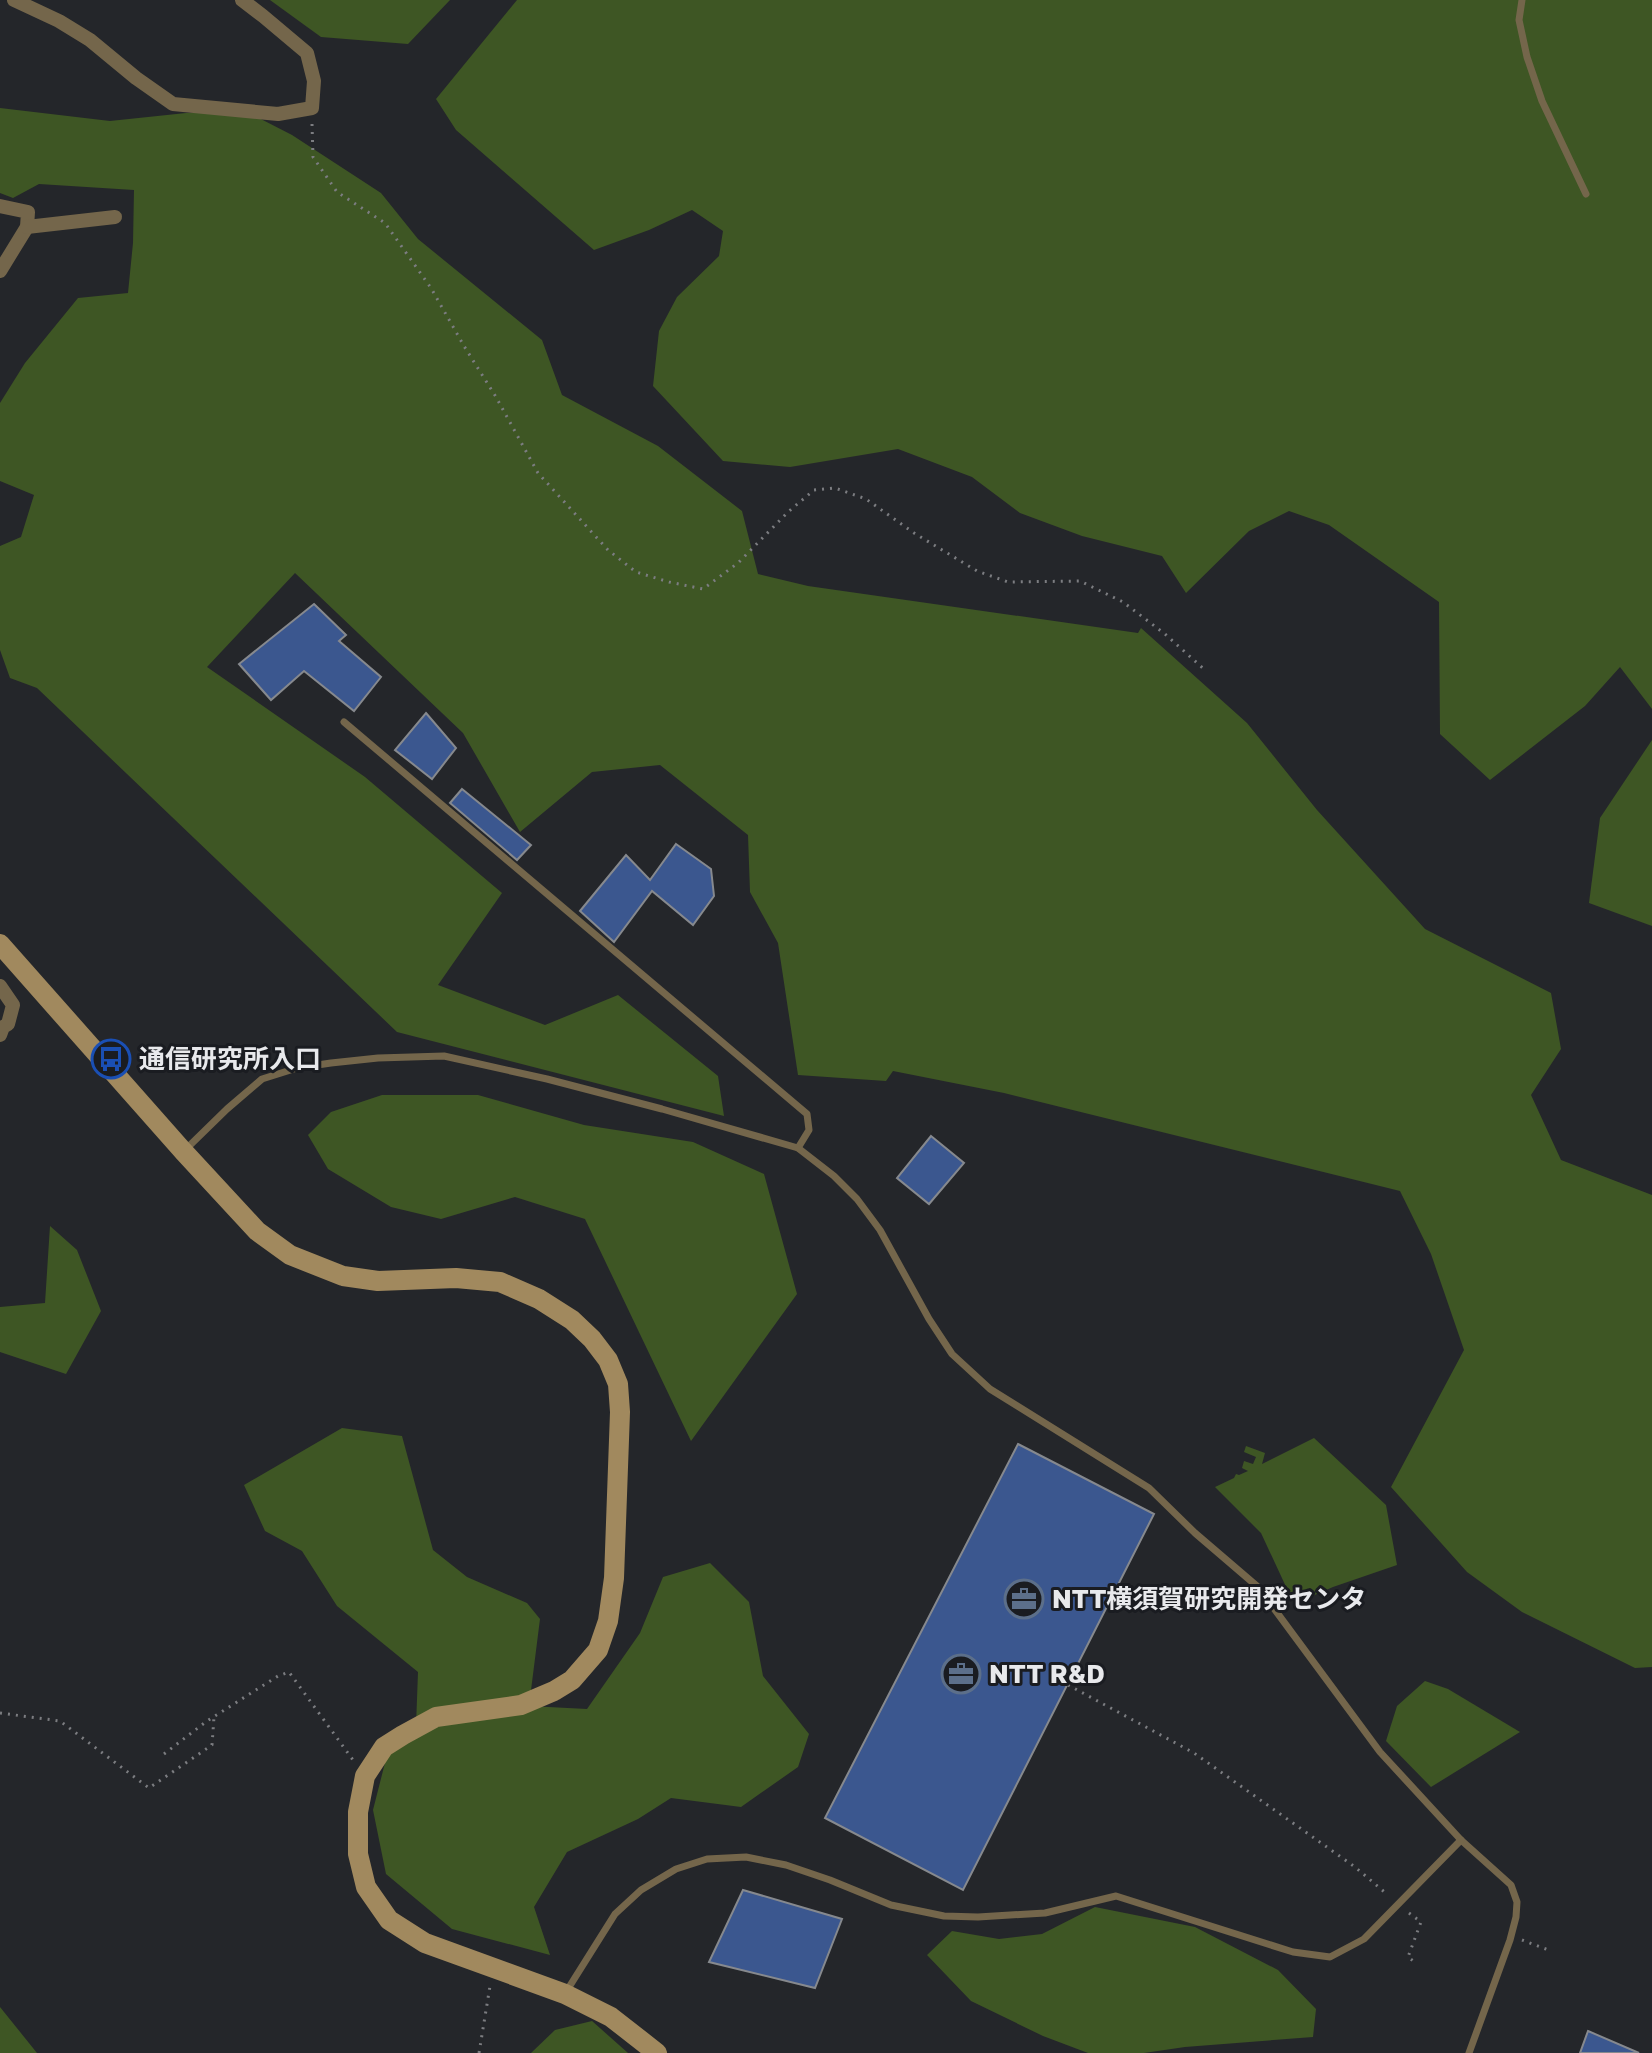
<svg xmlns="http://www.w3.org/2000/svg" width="1652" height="2053" font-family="'Golos Text','Noto Sans JP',sans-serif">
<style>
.green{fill:#3e5624}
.building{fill:#3b578f;stroke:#86898e;stroke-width:2}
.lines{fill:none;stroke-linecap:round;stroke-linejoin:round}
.path{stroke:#7c7d81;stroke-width:3;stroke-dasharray:2 6;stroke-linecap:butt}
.lane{stroke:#74664b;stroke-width:7}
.street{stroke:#74664b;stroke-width:14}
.secondary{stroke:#a1895e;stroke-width:20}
.labels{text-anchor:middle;stroke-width:6;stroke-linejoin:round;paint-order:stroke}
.poi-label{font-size:26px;font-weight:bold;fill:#e8e9ec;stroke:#1a1c21;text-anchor:start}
</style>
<rect width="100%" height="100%" fill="#24262a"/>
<g class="green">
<polygon points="270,0 450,0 408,44 321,37"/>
<polygon points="517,0 1652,0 1652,709 1620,667 1585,706 1490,780 1440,734 1439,602 1329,525 1289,511 1249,531 1186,593 1162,556 1082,536 1020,513 972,477 898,449 790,467 723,461 653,386 659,331 677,297 719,256 723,231 692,210 649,230 594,250 456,130 436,99"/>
<polygon points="0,108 110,121 186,113 249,113 292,135 381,193 418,239 542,340 562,395 658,446 742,511 758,574 808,586 1138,633 1141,628 1247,723 1317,810 1425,929 1551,993 1561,1049 1531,1095 1561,1160 1652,1195 1652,1667 1635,1668 1522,1612 1467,1572 1391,1487 1464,1350 1431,1254 1400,1191 1004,1093 893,1071 886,1081 798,1075 778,943 750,892 748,835 660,765 592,772 520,832 463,733 295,573 207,667 365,777 502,893 438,985 545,1025 618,995 718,1076 724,1116 397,1032 37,688 10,678 0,650 0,546 21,537 34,495 0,481 0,403 25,363 78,298 128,293 133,243 134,190 39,184 13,198 0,193"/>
<polygon points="1652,740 1652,926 1589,903 1600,818"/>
<polygon points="382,1095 478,1095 584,1125 693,1142 764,1174 797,1294 691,1441 585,1219 515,1197 441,1219 391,1207 328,1169 308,1135 331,1112"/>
<polygon points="50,1226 77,1250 101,1311 66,1374 0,1352 0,1307 45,1303"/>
<polygon points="342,1428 402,1436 433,1550 467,1577 527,1603 540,1619 529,1706 587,1709 640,1633 663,1577 710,1563 749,1602 763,1676 809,1734 798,1767 741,1807 671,1798 638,1819 567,1852 534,1907 550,1955 452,1929 386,1874 373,1810 387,1755 416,1726 418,1672 337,1606 302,1551 265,1531 244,1485"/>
<polygon points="1314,1438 1386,1505 1397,1565 1333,1587 1294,1604 1261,1533 1215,1487 1234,1478 1236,1474 1239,1475 1248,1471 1242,1468 1244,1461 1253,1464 1256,1457 1244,1452 1246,1446 1265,1453 1262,1464"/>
<polygon points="1425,1681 1448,1689 1520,1732 1431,1787 1386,1741 1397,1706"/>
<polygon points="1095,1907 1195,1927 1278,1970 1316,2009 1313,2037 1185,2047 1144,2053 1088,2053 1043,2036 971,2001 927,1955 952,1931 999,1939 1042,1934"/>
<polygon points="0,2007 37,2053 0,2053"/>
<polygon points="592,2021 628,2053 531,2053 555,2030"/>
</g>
<g class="building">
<polygon points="314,604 346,635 339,641 381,677 354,711 304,671 271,700 239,664"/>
<polygon points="426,713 456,748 432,779 395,750"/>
<polygon points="462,789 531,845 517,860 450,803"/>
<polygon points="676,844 711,869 714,896 693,925 652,891 614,942 580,911 626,855 650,880"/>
<polygon points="931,1136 964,1163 929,1204 897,1178"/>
<polygon points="1018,1444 1154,1514 963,1890 825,1818"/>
<polygon points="743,1890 842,1919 815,1988 709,1962"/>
<polygon points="1588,2031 1639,2053 1580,2053"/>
</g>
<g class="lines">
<g class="path">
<polyline points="312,124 313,157 337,192 385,223 431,288 464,346 496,397 538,473 608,550 636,572 669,582 703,589 738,563 788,512 814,490 835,488 866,499 914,533 977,571 1008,582 1080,581 1123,602 1165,634 1206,671"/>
<polyline points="1068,1685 1194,1753 1355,1867 1388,1895"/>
<polyline points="0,1713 60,1721 149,1788 212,1745 214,1717"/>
<polyline points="164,1754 207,1721 278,1676 289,1672 353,1760"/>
<polyline points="1409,1913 1421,1922 1408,1957 1416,1963"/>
<polyline points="1522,1940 1551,1951"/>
<polyline points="479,2053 490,1986"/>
</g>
<g class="lane">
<polyline points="1522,0 1519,20 1527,57 1542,101 1586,194"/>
<polyline points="344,722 807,1114 809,1130 798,1148"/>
<polyline points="185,1150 227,1109 262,1079 297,1068 331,1063 378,1058 444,1056 547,1079 662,1109 798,1148 834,1176 857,1199 880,1230 929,1319 952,1354 990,1389 1149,1488 1195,1533 1258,1587 1380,1752 1461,1840 1511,1885 1517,1902 1516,1917 1510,1940 1469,2053"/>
<polyline points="566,1992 615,1914 641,1890 676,1869 707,1859 746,1857 786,1865 830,1880 891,1905 944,1916 978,1917 1045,1913 1116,1896 1293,1952 1330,1957 1364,1939 1461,1840"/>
</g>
<g class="street">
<polyline points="14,0 59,21 90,40 136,78 173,104 278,114 312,108 314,81 307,53 263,16 242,0"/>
<polyline points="0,206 28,212 27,227 0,271"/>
<polyline points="27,227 115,217"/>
<polyline points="0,986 13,1005 8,1024 3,1027 0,1035"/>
</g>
<polyline class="secondary" points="0,944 183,1151 257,1231 290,1255 343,1276 378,1281 456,1278 500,1282 539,1299 572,1320 592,1339 608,1360 618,1384 620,1412 614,1578 608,1621 598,1650 572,1680 554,1691 521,1705 436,1717 403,1735 384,1747 365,1776 358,1812 358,1854 366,1887 389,1920 425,1943 565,1994 611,2017 657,2053"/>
</g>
<defs>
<g id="bus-ring" transform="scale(2)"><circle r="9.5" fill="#1a1c21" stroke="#1a4fb4" stroke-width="1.5"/><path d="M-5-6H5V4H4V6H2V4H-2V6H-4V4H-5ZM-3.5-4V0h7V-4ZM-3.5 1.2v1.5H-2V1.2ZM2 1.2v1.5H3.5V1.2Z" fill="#1a4fb4"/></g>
<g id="office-ring" transform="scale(2)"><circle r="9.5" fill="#1a1c21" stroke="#5c6f8a" stroke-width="1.5"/><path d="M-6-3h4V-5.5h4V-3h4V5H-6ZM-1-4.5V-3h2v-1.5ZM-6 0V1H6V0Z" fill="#5c6f8a"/></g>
</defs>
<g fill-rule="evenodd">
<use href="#bus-ring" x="111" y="1059"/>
<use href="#office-ring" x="1024" y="1599"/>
<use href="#office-ring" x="961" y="1674"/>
</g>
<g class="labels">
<g class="poi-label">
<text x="139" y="1068">通信研究所入口</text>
<text x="1052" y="1608">NTT横須賀研究開発センタ</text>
<text x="989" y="1683">NTT R&amp;D</text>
</g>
</g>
</svg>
